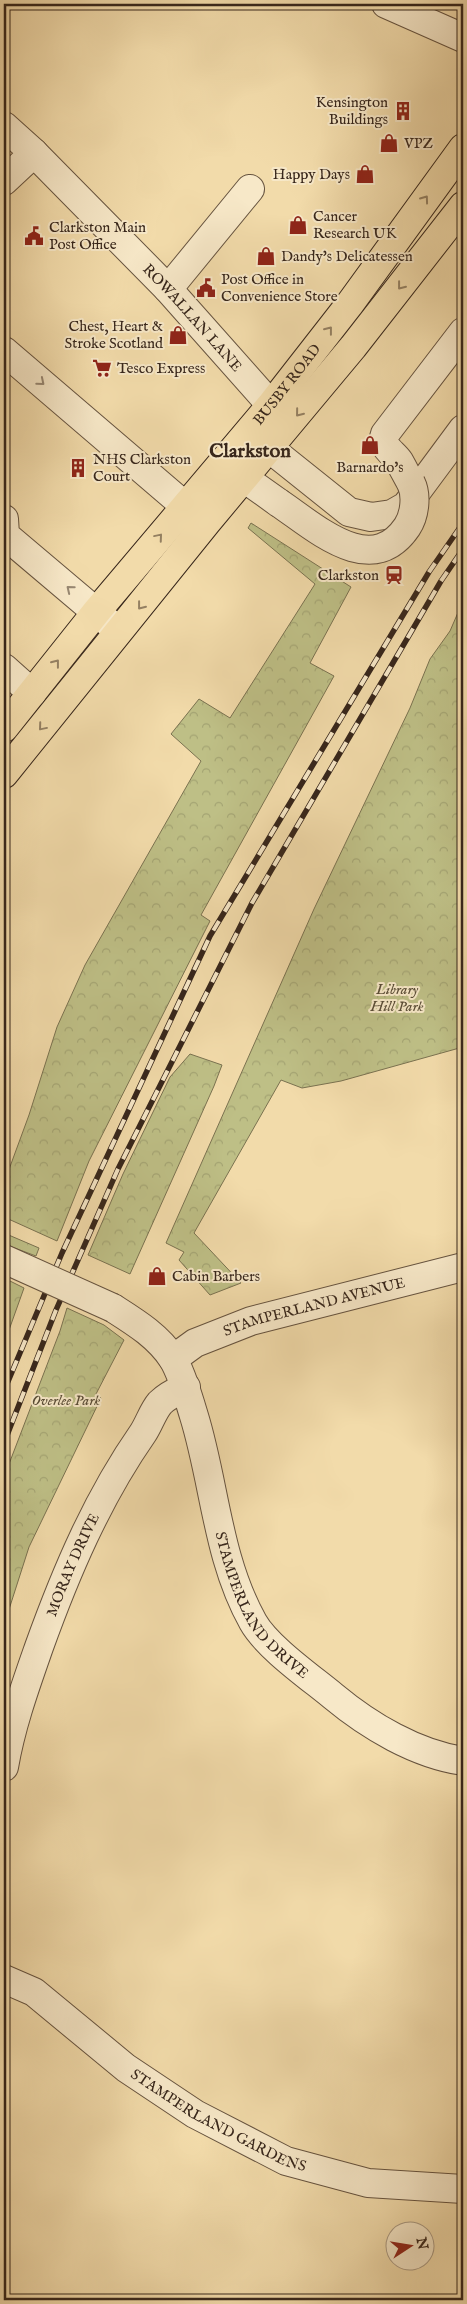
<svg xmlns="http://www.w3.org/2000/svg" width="467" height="2304" font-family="'IM FELL English',serif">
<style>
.forest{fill:url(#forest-crowns);stroke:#7a7250}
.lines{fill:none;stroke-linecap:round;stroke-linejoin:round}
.minor-casing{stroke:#66533f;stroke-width:30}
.major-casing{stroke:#37261b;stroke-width:30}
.minor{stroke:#f7e8c8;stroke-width:28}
.major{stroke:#f2dbaa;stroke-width:28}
.rail-casing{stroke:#37261b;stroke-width:5.5}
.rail{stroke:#f7e8c8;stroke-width:4;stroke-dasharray:11;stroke-linecap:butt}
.minor-bridge-casing{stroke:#66533f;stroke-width:30;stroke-linecap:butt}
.minor-bridge{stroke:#f7e8c8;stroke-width:28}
.oneway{stroke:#948062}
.oneway2{stroke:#978772}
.labels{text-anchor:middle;stroke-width:4;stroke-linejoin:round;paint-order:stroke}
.poi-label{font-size:15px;fill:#37261b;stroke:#f7e8c8;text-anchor:start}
.street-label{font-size:15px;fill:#37261b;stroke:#f7e8c8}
.park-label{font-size:15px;font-style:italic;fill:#594c36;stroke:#f7e8c8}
.district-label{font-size:20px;font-weight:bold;fill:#37261b;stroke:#f7e8c8}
</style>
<defs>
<pattern id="forest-crowns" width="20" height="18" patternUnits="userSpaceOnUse" patternTransform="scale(1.25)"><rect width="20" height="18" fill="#bebf86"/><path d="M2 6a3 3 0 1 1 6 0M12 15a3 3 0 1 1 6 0" fill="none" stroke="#a4a473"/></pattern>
</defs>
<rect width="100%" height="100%" fill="#f2dbaa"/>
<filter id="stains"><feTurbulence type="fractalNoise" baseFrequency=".004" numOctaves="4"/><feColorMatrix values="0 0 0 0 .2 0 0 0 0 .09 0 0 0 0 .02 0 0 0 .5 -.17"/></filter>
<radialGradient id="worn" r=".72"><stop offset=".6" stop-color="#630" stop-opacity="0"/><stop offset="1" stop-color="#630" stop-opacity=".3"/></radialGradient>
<g class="forest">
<polygon points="251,523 351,587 310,663 334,676 201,915 210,921 89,1161 57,1241 4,1217 4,1183 29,1115 57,1027 85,965 201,761 171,734 199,699 230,718 315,584 248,528"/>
<polygon points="463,601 463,1047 341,1081 302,1088 281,1080 194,1233 241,1283 210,1295 179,1260 184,1252 166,1243 314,909 410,708 430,659 450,631"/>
<polygon points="190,1054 222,1065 214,1086 130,1274 88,1255 123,1174 170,1077"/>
<polygon points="4,1233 39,1248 36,1256 4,1244"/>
<polygon points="4,1278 24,1288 4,1344"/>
<polygon points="67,1308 104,1325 124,1340 96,1394 101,1398 29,1547 4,1625 4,1477 60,1331"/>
</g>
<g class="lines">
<g class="minor-casing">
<g id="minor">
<polyline points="386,4 463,38"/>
<path id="s1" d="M 4,126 L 34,153 L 168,289 L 271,405"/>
<polyline points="4,181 34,153"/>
<polyline points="168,289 250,189"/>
<polyline points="4,351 185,506"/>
<polyline points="269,448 349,512 371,517 392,514 406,506 463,429"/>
<polyline points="244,478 279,503"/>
<path d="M 411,483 C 407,476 403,468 399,461 C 393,452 380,447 385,434 L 463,332"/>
<polyline points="4,519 5,535 115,628"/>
<polyline points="4,668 32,693"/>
<path id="s2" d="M 113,1308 C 135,1322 158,1336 173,1359 C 183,1376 188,1397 194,1416 C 215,1484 217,1558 253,1622 C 267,1647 310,1677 333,1696 C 369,1726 416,1754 463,1761"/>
<path id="s3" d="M 173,1359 L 195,1343 L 251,1321 L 463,1267"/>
<path id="s4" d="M 4,1767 C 11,1726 25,1687 39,1647 C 66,1572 97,1499 143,1433 C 149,1424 153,1411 160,1403 C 167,1396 177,1391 186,1387"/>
<path id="s5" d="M 4,1979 L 34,1992 L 126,2068 L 195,2114 L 286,2161 L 368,2183 L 463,2189"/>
</g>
</g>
<g class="major-casing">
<g id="major">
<path id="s6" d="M 4,728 L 97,611 L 271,405 L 349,305 L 463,148"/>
<polyline points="4,774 207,522 353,347 463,206"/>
</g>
</g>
<use href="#minor" class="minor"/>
<use href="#major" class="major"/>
<g class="rail-casing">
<g id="rail">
<polyline points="4,1391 62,1253 210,936 429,572 463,523"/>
<polyline points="4,1443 56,1310 118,1169 252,903 441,581 463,549"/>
</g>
</g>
<use href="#rail" class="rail"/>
<g class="minor-bridge-casing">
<g id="minor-bridge">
<path d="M 279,503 C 315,527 371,580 407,527 C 415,515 417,495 411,483"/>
<polyline points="4,1259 113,1308"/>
</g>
</g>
<use href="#minor-bridge" class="minor-bridge"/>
</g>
<defs><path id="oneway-chevron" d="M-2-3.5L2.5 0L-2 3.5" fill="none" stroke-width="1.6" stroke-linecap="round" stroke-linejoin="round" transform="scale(1.25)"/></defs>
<g class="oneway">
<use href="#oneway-chevron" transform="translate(425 199) rotate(-54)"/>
<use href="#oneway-chevron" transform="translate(401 286) rotate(128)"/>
<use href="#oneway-chevron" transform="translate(329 330) rotate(-52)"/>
<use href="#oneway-chevron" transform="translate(299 413) rotate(129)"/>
<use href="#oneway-chevron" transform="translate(159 537) rotate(-50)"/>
<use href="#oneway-chevron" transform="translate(141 606) rotate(128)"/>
<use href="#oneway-chevron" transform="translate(56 663) rotate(-52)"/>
<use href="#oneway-chevron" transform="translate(42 727) rotate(130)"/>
</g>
<g class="oneway2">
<use href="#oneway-chevron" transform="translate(41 382) rotate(40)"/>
<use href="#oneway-chevron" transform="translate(70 589) rotate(-141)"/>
</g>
<defs>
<g id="building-bare" transform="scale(1.5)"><path d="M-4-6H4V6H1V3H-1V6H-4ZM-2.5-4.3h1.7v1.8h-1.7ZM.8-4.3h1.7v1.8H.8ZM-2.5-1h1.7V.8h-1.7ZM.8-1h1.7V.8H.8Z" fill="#8f2418" stroke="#f7e8c8" stroke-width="2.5" paint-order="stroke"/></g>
<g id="shop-bare" transform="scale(1.5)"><path d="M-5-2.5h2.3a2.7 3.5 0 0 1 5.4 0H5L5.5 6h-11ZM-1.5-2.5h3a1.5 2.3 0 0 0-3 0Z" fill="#8f2418" stroke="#f7e8c8" stroke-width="2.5" paint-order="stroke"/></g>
<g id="civic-bare" transform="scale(1.5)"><path d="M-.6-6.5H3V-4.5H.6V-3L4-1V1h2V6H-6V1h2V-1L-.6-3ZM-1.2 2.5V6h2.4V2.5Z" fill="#8f2418" stroke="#f7e8c8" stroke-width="2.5" paint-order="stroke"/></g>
<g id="supermarket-bare" transform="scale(1.5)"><path d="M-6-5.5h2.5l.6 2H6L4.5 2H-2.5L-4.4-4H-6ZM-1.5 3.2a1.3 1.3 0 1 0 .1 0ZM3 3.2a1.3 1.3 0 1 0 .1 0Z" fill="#8f2418" stroke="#f7e8c8" stroke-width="2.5" paint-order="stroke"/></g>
<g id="station-bare" transform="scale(1.5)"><path d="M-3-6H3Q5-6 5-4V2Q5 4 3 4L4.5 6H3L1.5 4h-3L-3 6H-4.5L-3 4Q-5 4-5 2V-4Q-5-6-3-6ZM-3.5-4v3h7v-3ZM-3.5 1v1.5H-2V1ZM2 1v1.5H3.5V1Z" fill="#8f2418" stroke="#f7e8c8" stroke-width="2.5" paint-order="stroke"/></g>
</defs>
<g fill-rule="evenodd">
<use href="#building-bare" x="403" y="111"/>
<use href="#shop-bare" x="389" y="143"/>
<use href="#shop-bare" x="365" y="174"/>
<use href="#shop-bare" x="298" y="225"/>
<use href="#civic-bare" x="34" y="236"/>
<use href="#shop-bare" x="266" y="256"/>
<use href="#civic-bare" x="206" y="288"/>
<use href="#shop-bare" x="178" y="335"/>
<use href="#supermarket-bare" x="102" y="368"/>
<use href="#shop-bare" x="370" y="445"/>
<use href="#building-bare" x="78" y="468"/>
<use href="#station-bare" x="394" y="575"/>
<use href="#shop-bare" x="157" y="1276"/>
</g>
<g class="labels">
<g class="poi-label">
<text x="388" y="107" text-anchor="end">Kensington<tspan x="388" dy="17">Buildings</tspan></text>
<text x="404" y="148">VPZ</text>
<text x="350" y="179" text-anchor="end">Happy Days</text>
<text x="313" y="221">Cancer<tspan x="313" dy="17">Research UK</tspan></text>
<text x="49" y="232">Clarkston Main<tspan x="49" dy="17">Post Office</tspan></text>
<text x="281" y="261">Dandy's Delicatessen</text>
<text x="221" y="284">Post Office in<tspan x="221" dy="17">Convenience Store</tspan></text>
<text x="163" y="331" text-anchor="end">Chest, Heart &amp;<tspan x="163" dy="17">Stroke Scotland</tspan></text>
<text x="117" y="373">Tesco Express</text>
<text x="93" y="464">NHS Clarkston<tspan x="93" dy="17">Court</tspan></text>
<text x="370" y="472" text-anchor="middle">Barnardo's</text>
<text x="379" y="580" text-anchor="end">Clarkston</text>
<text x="172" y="1281">Cabin Barbers</text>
</g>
<g class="street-label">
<text dy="5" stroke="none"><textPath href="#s1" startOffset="269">ROWALLAN LANE</textPath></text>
<text dy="5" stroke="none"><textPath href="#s6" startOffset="445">BUSBY ROAD</textPath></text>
<text dy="5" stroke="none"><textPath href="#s3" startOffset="152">STAMPERLAND AVENUE</textPath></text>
<text dy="5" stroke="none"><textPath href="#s4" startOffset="214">MORAY DRIVE</textPath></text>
<text dy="5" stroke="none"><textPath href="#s2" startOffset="345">STAMPERLAND DRIVE</textPath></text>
<text dy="5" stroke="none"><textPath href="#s5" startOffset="259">STAMPERLAND GARDENS</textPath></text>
</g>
<g class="park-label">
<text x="397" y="994">Library<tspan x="397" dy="17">Hill Park</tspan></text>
<text x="66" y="1405">Overlee Park</text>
</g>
<g class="district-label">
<text x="250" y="457">Clarkston</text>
</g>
</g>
<rect width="467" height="2304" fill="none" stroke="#f2dbaa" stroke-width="20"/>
<rect x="5" y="5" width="457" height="2294" fill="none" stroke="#37261b" stroke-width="2.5"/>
<rect x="10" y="10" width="447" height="2284" fill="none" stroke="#37261b"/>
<g transform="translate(410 2246) rotate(78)"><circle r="24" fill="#f7e8c8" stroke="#aa9a83"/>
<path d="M0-4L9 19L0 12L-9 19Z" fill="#8f2418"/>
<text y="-8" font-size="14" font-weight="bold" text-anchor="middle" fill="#37261b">N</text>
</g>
<rect width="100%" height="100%" filter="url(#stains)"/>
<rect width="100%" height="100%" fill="url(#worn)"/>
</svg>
